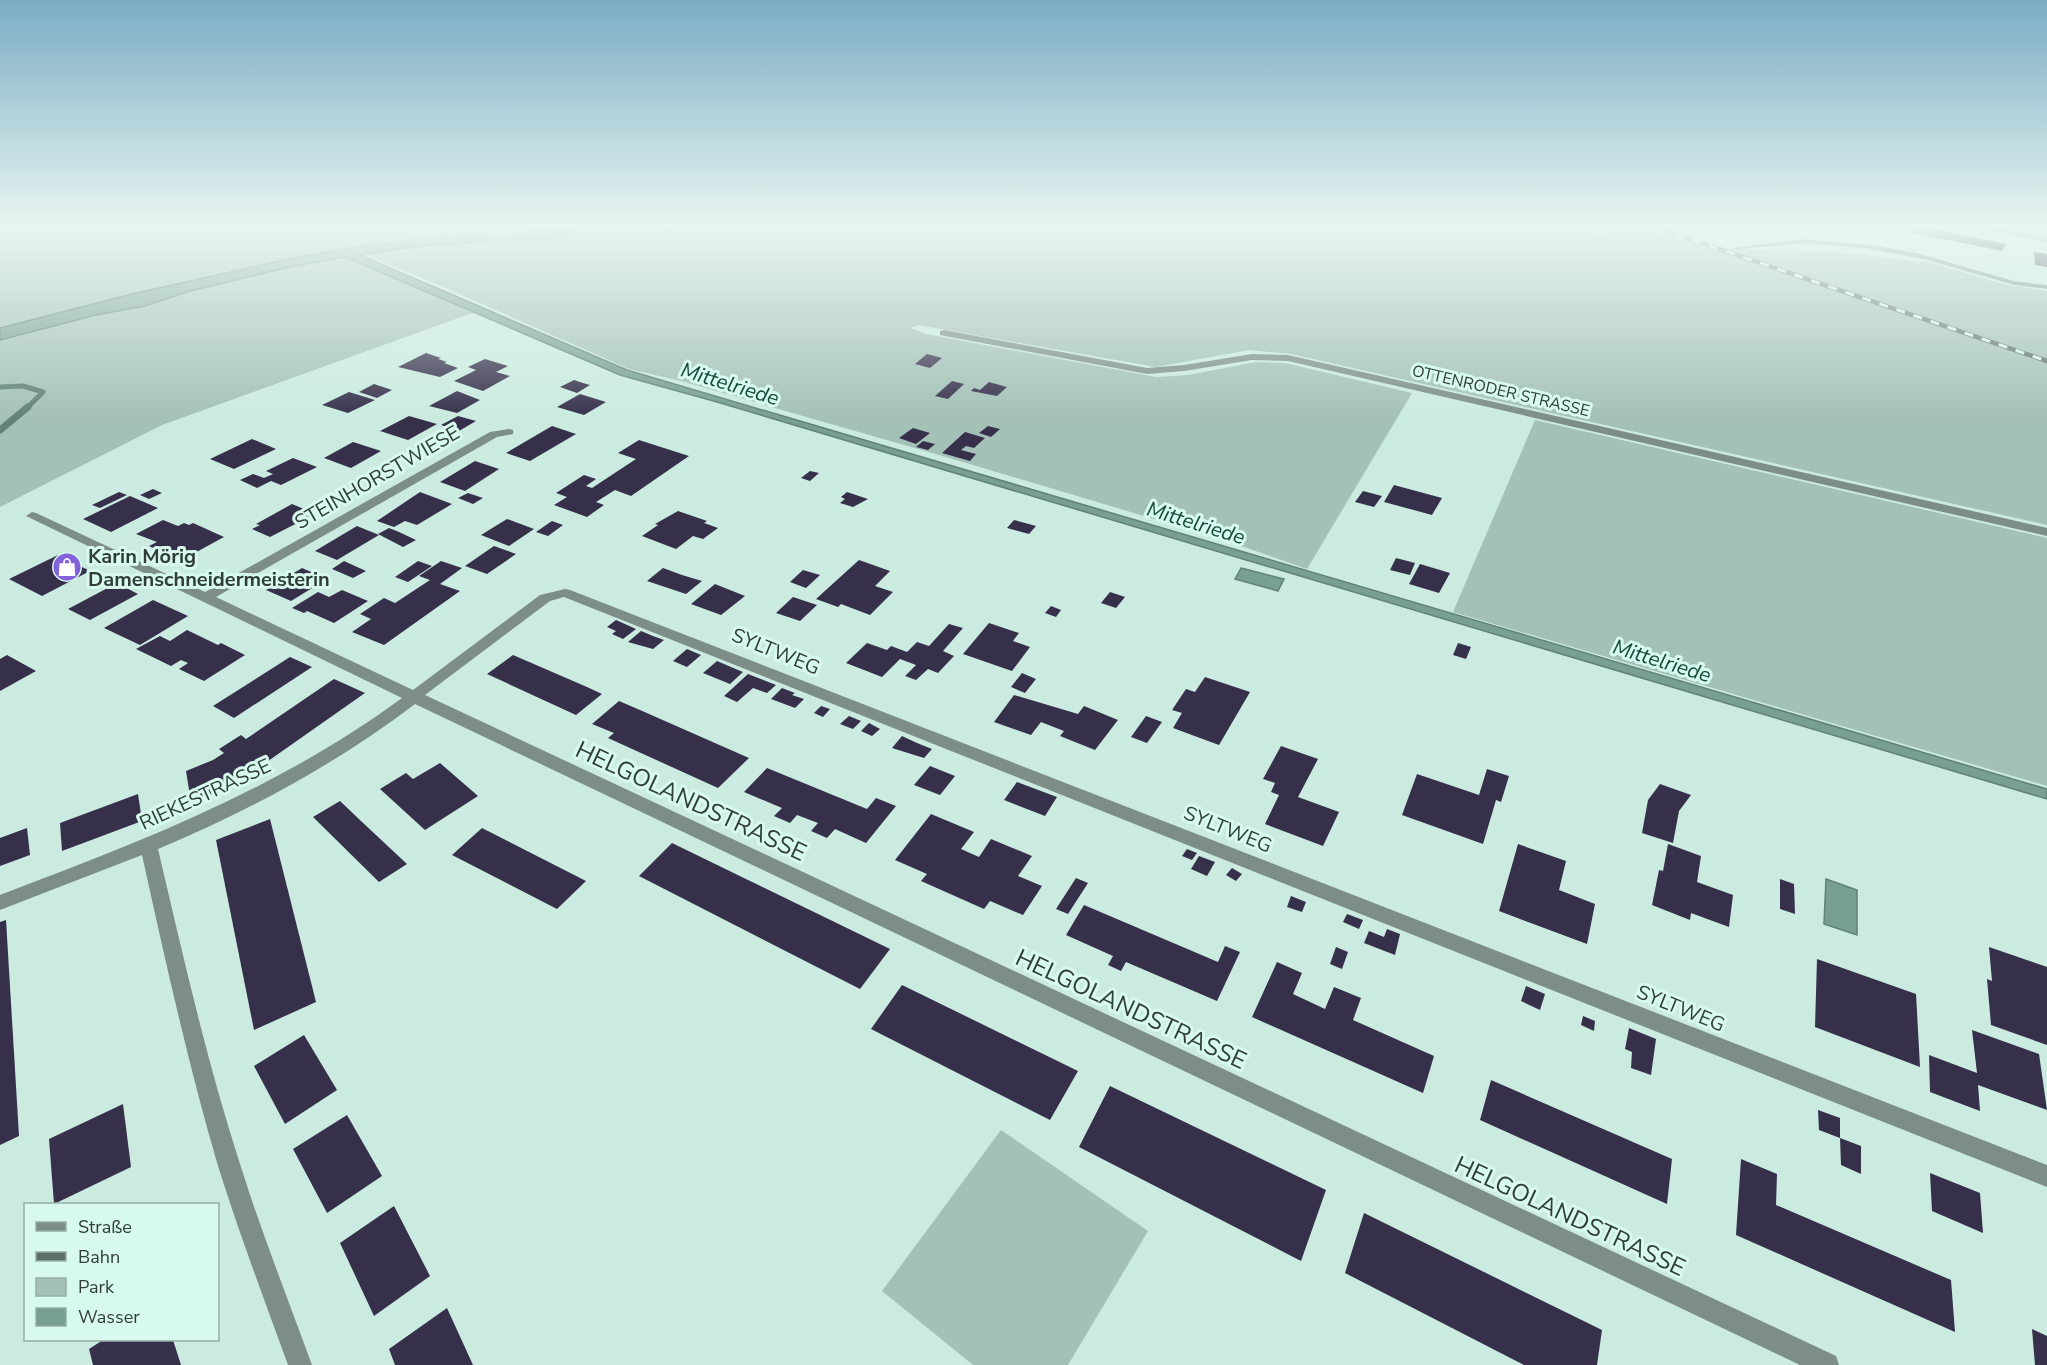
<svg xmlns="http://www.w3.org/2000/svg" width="2047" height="1365" font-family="'Nunito Sans',sans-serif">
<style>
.green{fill:#a4c1b7}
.water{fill:#789f91;stroke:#628276;stroke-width:1.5}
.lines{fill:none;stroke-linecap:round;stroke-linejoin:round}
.stream-far1{stroke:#628276;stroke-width:5}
.stream{stroke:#628276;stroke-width:7}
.building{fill:#36304b}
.minor{fill:#7d8e88;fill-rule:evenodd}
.rail-casing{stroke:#5c6f68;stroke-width:4.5}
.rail{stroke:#d8f9ed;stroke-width:3;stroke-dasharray:9;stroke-linecap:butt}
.labels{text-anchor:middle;stroke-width:6;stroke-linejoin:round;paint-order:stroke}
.far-street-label{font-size:16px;fill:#303d38;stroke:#d8f9ed}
.street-label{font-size:20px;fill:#303d38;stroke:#d8f9ed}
.poi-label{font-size:20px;font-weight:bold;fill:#303d38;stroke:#d8f9ed;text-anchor:start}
.water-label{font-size:21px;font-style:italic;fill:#144b3d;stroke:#d8f9ed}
.near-street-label{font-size:24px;fill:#303d38;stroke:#d8f9ed}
</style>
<rect width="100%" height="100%" fill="#cbebe0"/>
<g class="green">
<polygon points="0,228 599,228 429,238 348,248 289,259 132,294 0,328"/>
<polygon points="703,228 1560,228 1634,239 1567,228 1646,228 1712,249 1834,252 1931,263 2007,285 2047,291 2047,525 1291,354 1249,350 1156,367 918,325 911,328 926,334 1156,377 1188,375 1256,362 1285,363 1412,393 1307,569 1221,539 953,459 681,381 629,369 446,288 363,254 419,246"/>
<polygon points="345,257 475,312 162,425 0,507 0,340 96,315 145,306 190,291 290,267"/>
<polygon points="1535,420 2047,538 2047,786 1453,612"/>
<polygon points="1001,1130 1148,1231 1068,1365 973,1365 882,1291"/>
</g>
<g class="water">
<polygon points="599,228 703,228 419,246 360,255 627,370 2047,789 2047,799 717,402 620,375 345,257 290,267 190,291 145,306 96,315 0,340 0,328 132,294 289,259 348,248 429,238"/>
<polygon points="1803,240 1872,246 1917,254 2014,282 2047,286 2047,288 2014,284 1927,259 1870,248 1808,242 1731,249"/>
<polygon points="1241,568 1284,579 1278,591 1235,579"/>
<polygon points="1826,879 1857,890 1857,935 1824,924"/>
</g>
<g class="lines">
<polyline class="stream-far1" points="0,387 23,386 43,392 26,409"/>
<polyline class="stream" points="0,430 28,407"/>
</g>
<g class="building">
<polygon points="1912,228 1928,228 2006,244 2002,251 1909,232"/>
<polygon points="2034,252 2047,254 2047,267 2035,265"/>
<polygon points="426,353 441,358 438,359 447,362 444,363 458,368 440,377 398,367"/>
<polygon points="927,354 942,358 930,368 915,364"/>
<polygon points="485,359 508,366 496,372 510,376 483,391 454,381 476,370 468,367"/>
<polygon points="574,380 583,383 590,385 577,393 560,387"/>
<polygon points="952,381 964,384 948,399 935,396"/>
<polygon points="989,382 1007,387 997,396 971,391 974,388 980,390"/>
<polygon points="374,384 392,390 377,398 359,392"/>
<polygon points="457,391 480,400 457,413 429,406"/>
<polygon points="349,392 375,400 348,413 322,405"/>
<polygon points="580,394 606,402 584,415 557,407"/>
<polygon points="409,416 437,424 408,440 380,431"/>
<polygon points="458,416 476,421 459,431 441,425"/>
<polygon points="552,426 576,434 530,461 506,453"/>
<polygon points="988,426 1000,429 991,437 979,433"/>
<polygon points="913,428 930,433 916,444 899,438"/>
<polygon points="965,432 985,438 974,448 966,446 961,450 976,454 970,461 942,453"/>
<polygon points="252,439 276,449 234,469 210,459"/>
<polygon points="639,440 689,456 631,496 615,490 596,502 604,505 587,517 554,505 567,497 556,493 584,475 596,479 586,486 592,488 636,459 618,453"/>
<polygon points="923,441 935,444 928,450 916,447"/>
<polygon points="353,442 381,451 351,468 324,458"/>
<polygon points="293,458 317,467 281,485 271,481 257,488 240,480 253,474 264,478 273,474 266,471"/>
<polygon points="475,461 499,469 465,491 440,482"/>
<polygon points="810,471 819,473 810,481 801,478"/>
<polygon points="1394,485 1442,498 1432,515 1384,502"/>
<polygon points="153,489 162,493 149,499 140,495"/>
<polygon points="1363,491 1382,496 1374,507 1355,502"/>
<polygon points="119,492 127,495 100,508 92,505"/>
<polygon points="420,492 452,504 417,525 405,521 394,527 377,521"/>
<polygon points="847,492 868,499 853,507 840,503 845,499 841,497"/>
<polygon points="468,493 483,498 473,504 458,498"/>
<polygon points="130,496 158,508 111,532 83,519"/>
<polygon points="292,504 304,509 298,512 309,517 270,537 252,529 260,525 256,524"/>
<polygon points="678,511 707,521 704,523 718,528 703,539 693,536 676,549 642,536 658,525 655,524"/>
<polygon points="507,519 534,529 509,546 481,535"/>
<polygon points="163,520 178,526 184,523 189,525 193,523 224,537 180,561 149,546 157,542 136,534"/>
<polygon points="1014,520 1036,526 1029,534 1007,528"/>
<polygon points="552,521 563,525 548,536 536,532"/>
<polygon points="357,526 379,535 337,560 315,551"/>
<polygon points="389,528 399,532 416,540 403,547 378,534"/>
<polygon points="494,546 516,554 487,574 465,566"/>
<polygon points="58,555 90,571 42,596 9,579"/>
<polygon points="1396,558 1415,563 1410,575 1390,570"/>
<polygon points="859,560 890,571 875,586 893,592 870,615 841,604 838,607 816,599"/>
<polygon points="344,561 366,571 353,578 332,569"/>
<polygon points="418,561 432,566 408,582 395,577"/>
<polygon points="441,561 462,568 440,584 460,591 384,645 352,632 371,619 360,614 384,598 395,603 430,580 419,576"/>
<polygon points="1420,564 1450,573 1439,593 1409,584"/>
<polygon points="302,568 327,579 291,601 266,590"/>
<polygon points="663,568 682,575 702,581 686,594 647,581"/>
<polygon points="803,570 820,575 806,588 790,582"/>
<polygon points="117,583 138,594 90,620 68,609"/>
<polygon points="715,584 745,596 721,615 691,604"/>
<polygon points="342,590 368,601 334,623 307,611 304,613 292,608 318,592 329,597"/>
<polygon points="1110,592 1125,597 1116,608 1101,603"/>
<polygon points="793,597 817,605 800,621 776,613"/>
<polygon points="153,600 188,616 140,645 104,628"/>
<polygon points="1051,606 1061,610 1056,617 1045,613"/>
<polygon points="616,620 625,624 636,629 623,639 612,634 616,631 607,627"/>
<polygon points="989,623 1019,633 1013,641 1030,647 1012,671 963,654"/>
<polygon points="949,624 963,628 943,651 954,656 938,673 928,669 916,680 905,676 916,665 900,659 882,677 846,663 867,643 887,650 891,646 907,652 917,642 929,646"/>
<polygon points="187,630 218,645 221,643 245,655 204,681 179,669 188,663 181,660 171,666 136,649 160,636 170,641"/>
<polygon points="641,631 653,636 664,640 653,649 628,642"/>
<polygon points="1458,643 1471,647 1466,659 1453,655"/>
<polygon points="687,649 701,655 687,667 673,661"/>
<polygon points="7,655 36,671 0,691 0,659"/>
<polygon points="513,655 587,687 602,694 576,715 487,674"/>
<polygon points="290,657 312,667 234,718 213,706"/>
<polygon points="717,661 731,667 743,672 730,684 703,673"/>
<polygon points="1022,673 1036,679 1025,693 1011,687"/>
<polygon points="748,674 776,685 767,693 753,688 737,702 724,696"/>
<polygon points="1205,677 1250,692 1219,745 1173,728 1182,713 1172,710 1186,689 1195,692"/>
<polygon points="334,679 365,693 234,785 191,802 186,771 213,760 224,753 219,749 241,735 246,739"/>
<polygon points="782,688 795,693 792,695 804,699 795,708 771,699"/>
<polygon points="1014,695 1078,714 1084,706 1118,720 1095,750 1060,736 1064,731 1041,722 1031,735 994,722"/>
<polygon points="619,701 640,710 749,758 718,788 608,738 614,733 592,724"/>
<polygon points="821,706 830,709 823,717 814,713"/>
<polygon points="849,716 861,721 853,729 840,724"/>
<polygon points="1146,716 1162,722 1147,743 1131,737"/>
<polygon points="869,723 880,729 872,736 861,731"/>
<polygon points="902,736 917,743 932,749 924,758 892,748"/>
<polygon points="1281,746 1318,759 1298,797 1339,812 1323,846 1265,824 1279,795 1271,792 1275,783 1263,779"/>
<polygon points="440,763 478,796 425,830 380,789 406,773 413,779"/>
<polygon points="930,766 955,776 940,795 914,785"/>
<polygon points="767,768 867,809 876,798 896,806 866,843 835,829 827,838 811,831 818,823 797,815 790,823 774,816 782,808 744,792"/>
<polygon points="1487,769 1509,776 1501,802 1496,800 1483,844 1402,815 1417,774 1479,795"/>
<polygon points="1017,782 1057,797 1045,816 1004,800"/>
<polygon points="1660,784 1691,795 1679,811 1673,843 1642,833 1648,800"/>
<polygon points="138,794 142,821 62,851 60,823"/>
<polygon points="340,801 361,821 407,864 379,882 313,817"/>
<polygon points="931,814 974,832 961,849 979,857 991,839 1032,856 1018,876 1042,886 1023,915 990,901 984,909 921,881 927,874 895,860"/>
<polygon points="270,819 316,1002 254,1030 216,840"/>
<polygon points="27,828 30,855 0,866 0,838"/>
<polygon points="482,828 533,854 586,881 557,909 452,855"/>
<polygon points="672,843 814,912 890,949 860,989 639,876"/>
<polygon points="1518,844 1566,861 1559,890 1595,904 1587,944 1499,911"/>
<polygon points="1668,844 1701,856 1697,882 1733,895 1729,927 1691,913 1690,920 1652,905 1659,870 1663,871"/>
<polygon points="1187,849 1197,853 1192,860 1182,856"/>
<polygon points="1199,856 1215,862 1207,876 1191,869"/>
<polygon points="1232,868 1242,874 1236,881 1226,875"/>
<polygon points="1076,878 1088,883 1068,914 1056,909"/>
<polygon points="1780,879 1794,884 1795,914 1780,909"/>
<polygon points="1291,896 1306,902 1302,912 1287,907"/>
<polygon points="1084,905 1218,962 1225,946 1240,952 1217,1001 1126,962 1121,971 1108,965 1113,956 1066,935"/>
<polygon points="1347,914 1363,920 1359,929 1343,922"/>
<polygon points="6,920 19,1136 0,1145 0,922"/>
<polygon points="1387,929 1400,934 1395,955 1364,943 1369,931 1384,937"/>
<polygon points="1336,947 1348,952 1342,969 1330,964"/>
<polygon points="1989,947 2047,967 2047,1045 1991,1025 1987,979 1992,981"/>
<polygon points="1817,959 1916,994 1920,1067 1815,1027"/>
<polygon points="1277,962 1302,973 1293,994 1325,1009 1334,987 1361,998 1353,1020 1434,1056 1423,1093 1252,1017"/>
<polygon points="902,985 1078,1071 1050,1120 871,1029"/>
<polygon points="1526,986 1545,994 1540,1010 1521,1001"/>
<polygon points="1583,1016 1595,1021 1594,1031 1581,1025"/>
<polygon points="1629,1028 1656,1039 1651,1075 1631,1068 1632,1052 1625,1049"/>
<polygon points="1972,1030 2039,1054 2047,1110 1978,1085 1980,1111 1930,1092 1929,1055 1977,1073"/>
<polygon points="304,1035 337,1090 285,1124 254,1066"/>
<polygon points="1491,1080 1672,1159 1667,1204 1480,1120"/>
<polygon points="1110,1086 1326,1190 1301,1261 1079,1147"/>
<polygon points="123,1104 131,1167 54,1204 49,1139"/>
<polygon points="1818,1110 1840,1118 1840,1138 1819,1130"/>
<polygon points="347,1115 382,1176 327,1213 293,1149"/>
<polygon points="1840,1138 1861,1146 1861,1174 1841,1165"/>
<polygon points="1741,1159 1777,1174 1776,1205 1951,1280 1955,1332 1736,1235"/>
<polygon points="1930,1173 1980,1193 1983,1233 1932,1211"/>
<polygon points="394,1206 430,1276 374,1316 340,1243"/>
<polygon points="1364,1213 1602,1330 1597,1365 1524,1365 1345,1273"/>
<polygon points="447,1308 473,1365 395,1365 389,1349"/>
<polygon points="2032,1329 2047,1336 2047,1365 2035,1365"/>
<polygon points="103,1340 173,1340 181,1365 93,1365 89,1349"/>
</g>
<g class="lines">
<g class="minor">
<polygon points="1980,228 1997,228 2047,237 2047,243"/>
<polygon points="944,330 1147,368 1184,365 1252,354 1288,355 2047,528 2047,536 1288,361 1252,360 1184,371 1147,374 940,335 940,331"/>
<path d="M 509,429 L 513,430 L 513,434 L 497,437 L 216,597 L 413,690 L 540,595 L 565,589 L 570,590 L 2047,1165 L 2047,1187 L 564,597 L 550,601 L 425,695 L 1836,1356 L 1839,1365 L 1800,1365 L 415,704 C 336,764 249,811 158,849 C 183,955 207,1063 241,1167 C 262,1234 288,1299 312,1365 L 288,1365 C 264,1299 239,1233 218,1166 C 188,1064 165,959 142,855 L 0,910 L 0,895 C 143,841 278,789 402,698 L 26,516 L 32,512 L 36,513 L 205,592 L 490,432 Z"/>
</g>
<g class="rail-casing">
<polyline id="rail" points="1658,228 2047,361"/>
</g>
<use href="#rail" class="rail"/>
</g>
<linearGradient id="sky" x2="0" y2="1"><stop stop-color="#7bacc5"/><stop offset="0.54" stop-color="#e8f6f1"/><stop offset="1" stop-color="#e8f6f1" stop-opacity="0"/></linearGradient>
<rect width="2047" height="419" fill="url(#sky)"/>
<defs>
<g id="shop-disc" transform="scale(1.5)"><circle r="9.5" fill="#8361dc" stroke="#d8f9ed"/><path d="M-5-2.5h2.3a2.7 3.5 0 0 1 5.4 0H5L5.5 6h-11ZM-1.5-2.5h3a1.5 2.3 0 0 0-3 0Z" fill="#fff"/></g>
</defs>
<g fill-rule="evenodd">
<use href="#shop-disc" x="67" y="567"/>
</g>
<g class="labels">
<g class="far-street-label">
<text transform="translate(1501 390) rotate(13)" y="6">OTTENRODER STRASSE</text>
</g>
<g class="street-label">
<text transform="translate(377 477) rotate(-30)" y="7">STEINHORSTWIESE</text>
<text transform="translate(776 651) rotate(22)" y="7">SYLTWEG</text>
<text transform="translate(205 794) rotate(-25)" y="7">RIEKESTRASSE</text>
<text transform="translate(1228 829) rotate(22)" y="7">SYLTWEG</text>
<text transform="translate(1681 1008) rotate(22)" y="7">SYLTWEG</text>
</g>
<g class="poi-label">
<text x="88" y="563">Karin Mörig<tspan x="88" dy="23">Damenschneidermeisterin</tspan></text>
</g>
<g class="water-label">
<text transform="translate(730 384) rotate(17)" y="7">Mittelriede</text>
<text transform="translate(1196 523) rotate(17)" y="7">Mittelriede</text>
<text transform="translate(1662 661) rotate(17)" y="7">Mittelriede</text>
</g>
<g class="near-street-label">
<text transform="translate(691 801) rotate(25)" y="8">HELGOLANDSTRASSE</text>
<text transform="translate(1131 1009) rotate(25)" y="8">HELGOLANDSTRASSE</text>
<text transform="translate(1570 1216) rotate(25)" y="8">HELGOLANDSTRASSE</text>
</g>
</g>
<rect x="24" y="1203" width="195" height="138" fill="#d8f9ed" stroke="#95aea5" stroke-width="1.5"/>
<rect x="36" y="1222" width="30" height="9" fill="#7d8e88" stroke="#95aea5" stroke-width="1.5"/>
<text x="78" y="1233" font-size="18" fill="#303d38">Straße</text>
<rect x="36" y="1252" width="30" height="9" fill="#5c6f68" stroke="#95aea5" stroke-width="1.5"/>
<text x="78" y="1263" font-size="18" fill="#303d38">Bahn</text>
<rect x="36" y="1278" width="30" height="18" fill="#a4c1b7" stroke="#95aea5" stroke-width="1.5"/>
<text x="78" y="1293" font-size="18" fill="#303d38">Park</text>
<rect x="36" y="1308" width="30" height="18" fill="#789f91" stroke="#95aea5" stroke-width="1.5"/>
<text x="78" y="1323" font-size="18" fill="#303d38">Wasser</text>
</svg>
